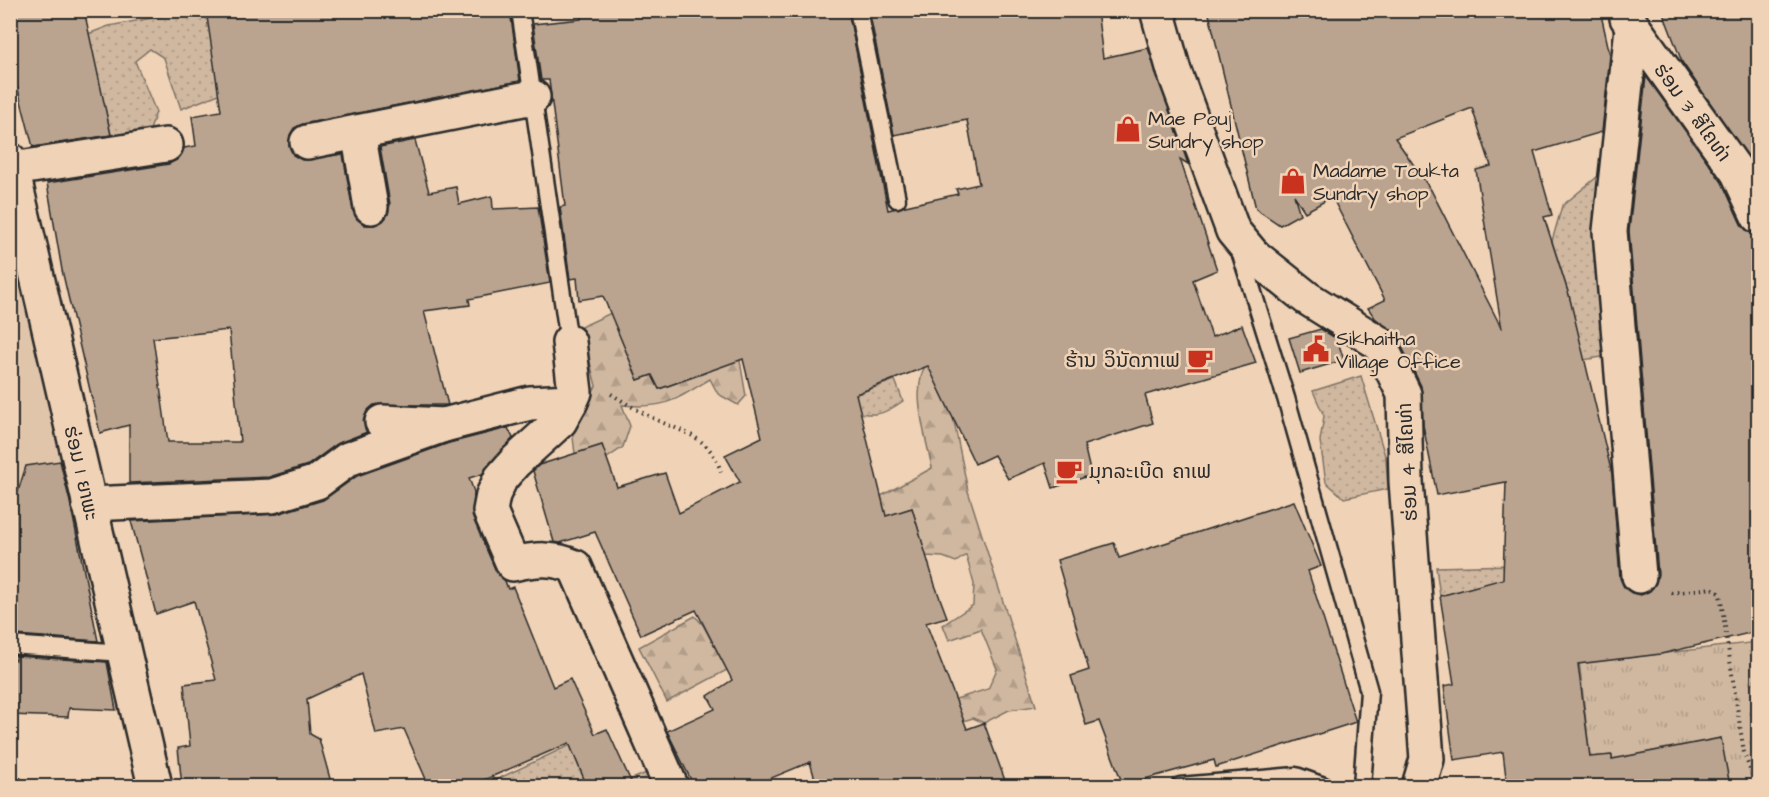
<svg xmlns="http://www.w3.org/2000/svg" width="1769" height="797" font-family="'Architects Daughter','Noto Sans Lao',sans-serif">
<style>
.built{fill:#e0c5aa}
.grass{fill:url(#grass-tufts);stroke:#7e7266;stroke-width:1.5}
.forest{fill:url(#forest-firs);stroke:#7e7266;stroke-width:1.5}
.garden{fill:url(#garden-dots);stroke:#7e7266;stroke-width:1.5}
.building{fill:#baa48f;stroke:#2b2b2b;stroke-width:1.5;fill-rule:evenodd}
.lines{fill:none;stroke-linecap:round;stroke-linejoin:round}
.service-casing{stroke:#2b2b2b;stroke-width:21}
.minor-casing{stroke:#2b2b2b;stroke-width:38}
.path{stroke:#2b2b2b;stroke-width:4;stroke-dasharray:1.5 4.5;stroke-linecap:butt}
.service{stroke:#f0d3b6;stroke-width:16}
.minor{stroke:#f0d3b6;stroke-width:33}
.labels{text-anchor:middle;stroke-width:5;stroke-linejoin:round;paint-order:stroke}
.street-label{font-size:20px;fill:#2b2b2b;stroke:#f0d3b6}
.poi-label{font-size:20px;fill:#2b2b2b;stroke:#f0d3b6;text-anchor:start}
</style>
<defs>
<pattern id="grass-tufts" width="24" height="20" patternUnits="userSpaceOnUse" patternTransform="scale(1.5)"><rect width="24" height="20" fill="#d0b8a0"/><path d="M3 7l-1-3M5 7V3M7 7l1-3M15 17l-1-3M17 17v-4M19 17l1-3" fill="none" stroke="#b39e8a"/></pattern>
<pattern id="forest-firs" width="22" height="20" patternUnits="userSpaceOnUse" patternTransform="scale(1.5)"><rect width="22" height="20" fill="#d0b8a0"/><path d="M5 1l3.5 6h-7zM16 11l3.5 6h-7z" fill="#b39e8a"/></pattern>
<pattern id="garden-dots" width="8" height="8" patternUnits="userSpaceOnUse" patternTransform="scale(1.5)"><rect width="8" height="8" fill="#d0b8a0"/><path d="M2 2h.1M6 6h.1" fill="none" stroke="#b39e8a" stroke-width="1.8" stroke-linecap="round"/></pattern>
</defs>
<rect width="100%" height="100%" fill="#f0d3b6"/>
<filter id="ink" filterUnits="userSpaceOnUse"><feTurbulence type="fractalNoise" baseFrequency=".0167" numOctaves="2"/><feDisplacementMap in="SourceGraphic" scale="12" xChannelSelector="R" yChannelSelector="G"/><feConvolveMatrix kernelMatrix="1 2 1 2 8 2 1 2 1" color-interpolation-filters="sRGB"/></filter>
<g filter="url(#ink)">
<polygon class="built" points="10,246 70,502 96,632 11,625"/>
<polygon class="grass" points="1757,642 1758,786 1616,786 1612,755 1590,757 1579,661 1625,658"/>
<g class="forest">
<path d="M 613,312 L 663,322 L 620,336 L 638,380 L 652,375 L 659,389 L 705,373 L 691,331 L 738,349 L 746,396 L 738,405 L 718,394 L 710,379 C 674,401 665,409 622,405 L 630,426 L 623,447 L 607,458 L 602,445 L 575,454 L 572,429 L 596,386 L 581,327 Z"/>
<path d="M 929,359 L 945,377 L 968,491 L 1036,706 L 1009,710 L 984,723 L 973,718 L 919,734 L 937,705 L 988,689 L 997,669 L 981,629 L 949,640 L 943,625 L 973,605 L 974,584 L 966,555 L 956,562 L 943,557 L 926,556 L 912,508 L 859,526 L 872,501 L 932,468 C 926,435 908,388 929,359 Z"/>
<polygon points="1645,462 1649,463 1656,537 1651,538"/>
<polygon points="695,616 703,625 727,670 667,702 639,647"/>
</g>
<g class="garden">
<polygon points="189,11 207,11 219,94 181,109 164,58 150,49 135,61 156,112 149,133 112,139 88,34 109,26"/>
<polygon points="1603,172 1608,356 1583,360 1569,295 1552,241 1562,206"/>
<polygon points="1361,376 1386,459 1388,489 1344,498 1326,482 1320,441 1324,416 1313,391"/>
<path d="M 895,380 L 903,401 C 882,416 876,416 850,412 L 846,398 Z"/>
<polygon points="1622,562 1617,659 1481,585 1440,596 1436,567"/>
<polygon points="570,745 587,786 488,786 487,784"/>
<polygon points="651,771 664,786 633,786 630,780"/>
</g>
<g class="building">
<polygon points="10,10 84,10 111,135 33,147 10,59"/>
<path d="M 206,10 L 510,10 L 520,81 L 303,124 L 294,128 L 290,135 L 289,145 L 293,155 L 302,160 L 343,154 L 353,211 L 357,219 L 365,225 L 374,225 L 383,221 L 388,214 L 390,204 L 380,147 L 415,140 L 429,192 L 456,187 L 459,204 L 492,196 L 493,209 L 538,207 L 550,283 L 469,299 L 470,305 L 424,311 L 448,405 L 374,405 L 367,411 L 363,421 L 367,432 L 337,444 L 308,465 L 269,477 L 129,483 L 129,425 L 100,433 L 62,270 L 47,183 L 169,164 L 178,159 L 184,148 L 196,146 L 192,116 L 221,111 ZM 229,330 L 240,442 L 168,442 L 153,338 Z"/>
<polygon points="580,10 848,10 888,210 958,194 956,189 979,184 967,120 894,135 869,10 1097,10 1103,58 1148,48 1188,164 1180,159 1217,270 1193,280 1212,337 1242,325 1256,363 1145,395 1153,423 1084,445 1091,475 1053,488 1045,463 1008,479 994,455 975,464 928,366 856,394 886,516 912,508 935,585 947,617 926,623 967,729 984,723 1007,786 817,786 810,762 752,786 694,786 667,731 715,709 708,696 732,680 696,610 641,635 595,532 560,543 554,542 533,471 539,465 602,445 617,487 665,473 679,513 740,482 725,455 762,437 743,359 659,389 652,375 638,380 603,296 579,300 577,278 570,279 560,207 565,206 549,80 541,80 533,24 581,19"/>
<path d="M 1208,10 L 1600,10 L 1610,55 L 1602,132 L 1534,152 L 1552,215 L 1544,217 L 1569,295 L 1612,474 L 1620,578 L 1624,587 L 1632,593 L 1641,595 L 1650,591 L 1656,583 L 1658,574 L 1629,231 L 1646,76 L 1722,182 L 1741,224 L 1748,232 L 1758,234 L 1758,631 L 1661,654 L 1578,664 L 1590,757 L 1612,755 L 1612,759 L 1721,738 L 1730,786 L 1507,786 L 1503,752 L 1454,760 L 1444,686 L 1454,684 L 1440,596 L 1503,579 L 1506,482 L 1437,495 L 1423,425 L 1421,386 L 1396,335 L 1375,318 L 1368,308 L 1385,300 L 1332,197 L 1305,212 L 1294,195 L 1300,214 L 1280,225 L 1256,209 ZM 1472,108 L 1491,166 L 1476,170 L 1502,329 L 1431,190 L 1395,138 Z"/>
<polygon points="1662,10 1758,10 1758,173 1682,62"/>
<polygon points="1321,329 1337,339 1344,360 1300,373 1289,338"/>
<polygon points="508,428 513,438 482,474 469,478 474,492 473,518 496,571 505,581 508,589 513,587 553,687 570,679 595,734 607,729 633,786 587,786 569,743 470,786 429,786 404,729 376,734 361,674 307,699 310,734 319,739 332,786 182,786 178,748 190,746 184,684 216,680 194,601 156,614 131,521 277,514 323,500 357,476 449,443"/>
<polygon points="60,461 70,502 98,641 15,635 10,587 10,517 26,466"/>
<polygon points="1294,501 1321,566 1308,571 1356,722 1216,767 1214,760 1123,785 1099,721 1086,725 1071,676 1089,670 1057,560 1114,543 1119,558"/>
<polygon points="16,656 107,662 116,710 69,708 68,717 10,715 10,659 16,660"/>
</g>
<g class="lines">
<g class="service-casing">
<g id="service">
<polyline points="520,10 569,342"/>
<polyline points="858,10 897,199"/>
<polyline points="1239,248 1286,398 1369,691 1362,786"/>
<polyline points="10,645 124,653"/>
<polyline points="10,785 15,786"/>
<polyline points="1180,786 1296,776 1324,786"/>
</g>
</g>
<g class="minor-casing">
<g id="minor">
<polyline points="1157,10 1174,71 1233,231 1253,255 1307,298 1379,343 1404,394 1406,481 1427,759 1419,786"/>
<polyline points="1627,18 1738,173 1758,216"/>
<polyline points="1632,28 1610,231 1639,576"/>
<polyline points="358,132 371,207"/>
<polyline points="307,142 533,97"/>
<polyline points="10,160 155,786"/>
<polyline points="13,169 166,145"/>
<path d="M 571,401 L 560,421 L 515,462 L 501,478 L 493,495 L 490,511 L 513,564 C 535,559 554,557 575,567 L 671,786"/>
<polyline points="382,422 444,425 530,403 571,401 575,392 569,342"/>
<polyline points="89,504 272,496 317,482 348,459 444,425"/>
</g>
</g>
<g class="path">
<path d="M 611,394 C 626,403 641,413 657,420 C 689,435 711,437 722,475"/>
<polyline points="1671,593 1712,588 1720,594 1744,753 1756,786"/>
</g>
<use href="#service" class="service"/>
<use href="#minor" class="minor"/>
</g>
</g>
<defs>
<g id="shop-bare" transform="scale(2.07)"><path d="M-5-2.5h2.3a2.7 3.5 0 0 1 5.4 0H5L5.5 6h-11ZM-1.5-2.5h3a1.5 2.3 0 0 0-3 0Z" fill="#c8321e" stroke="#f0d3b6" stroke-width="2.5" paint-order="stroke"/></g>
<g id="civic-bare" transform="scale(2.07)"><path d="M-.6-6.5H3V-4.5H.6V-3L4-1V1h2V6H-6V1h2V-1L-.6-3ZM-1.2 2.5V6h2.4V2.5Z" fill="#c8321e" stroke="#f0d3b6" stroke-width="2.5" paint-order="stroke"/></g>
<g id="cafe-bare" transform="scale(2.07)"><path d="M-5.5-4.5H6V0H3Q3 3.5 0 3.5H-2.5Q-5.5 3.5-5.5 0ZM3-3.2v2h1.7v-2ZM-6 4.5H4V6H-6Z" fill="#c8321e" stroke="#f0d3b6" stroke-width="2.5" paint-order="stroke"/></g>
</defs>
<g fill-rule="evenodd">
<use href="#shop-bare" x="1128" y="129"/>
<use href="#shop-bare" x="1293" y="181"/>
<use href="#civic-bare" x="1316" y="349"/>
<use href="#cafe-bare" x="1200" y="360"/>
<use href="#cafe-bare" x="1069" y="471"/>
</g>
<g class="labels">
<g class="street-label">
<text transform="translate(1693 112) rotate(54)" y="7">ຮ່ອມ 3 ສີໄຄທ່າ</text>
<text transform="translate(1407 462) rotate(-93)" y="7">ຮ່ອມ 4 ສີໄຄທ່າ</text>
<text transform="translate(82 473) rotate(77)" y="7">ຮ່ອມ 1 ຍາພະ</text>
</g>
<g class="poi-label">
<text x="1148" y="125">Mae Pouj<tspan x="1148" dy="23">Sundry shop</tspan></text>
<text x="1313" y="177">Madame Toukta<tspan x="1313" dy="23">Sundry shop</tspan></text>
<text x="1336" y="345">Sikhaitha<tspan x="1336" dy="23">Village Office</tspan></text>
<text x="1180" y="367" text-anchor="end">ຮ້ານ ວິນັດກາເຟ</text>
<text x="1089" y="478">ມຸກລະເບີດ ຄາເຟ</text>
</g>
</g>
<rect width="1769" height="797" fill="none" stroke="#f0d3b6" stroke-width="36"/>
<rect x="18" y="18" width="1733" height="761" fill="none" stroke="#2b2b2b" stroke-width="2" filter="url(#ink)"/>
</svg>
